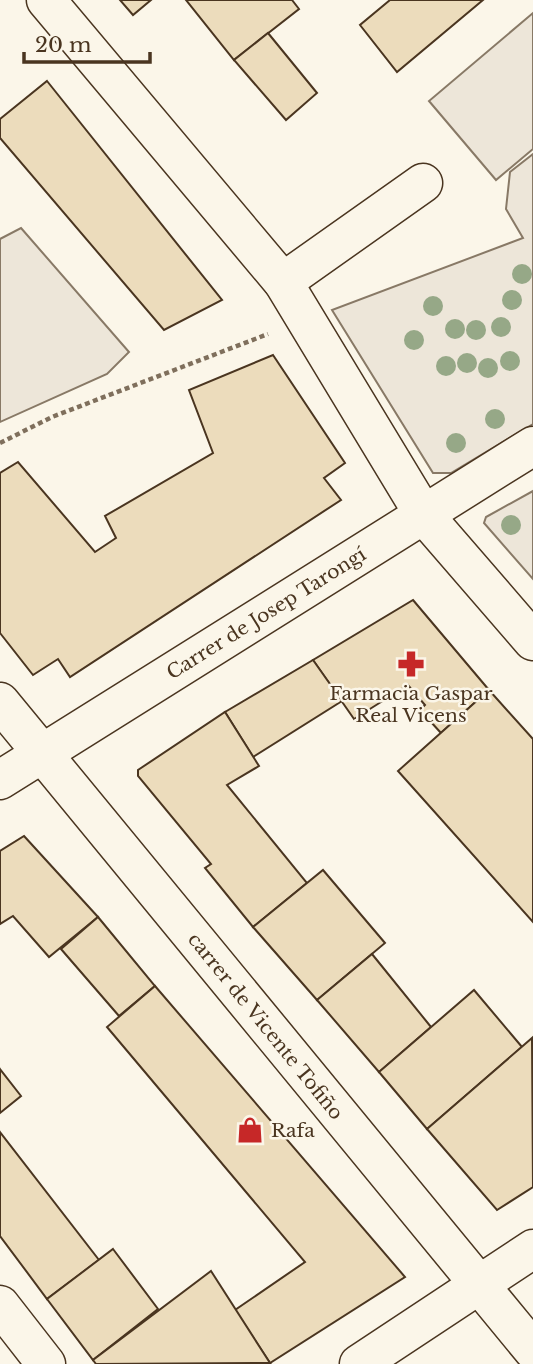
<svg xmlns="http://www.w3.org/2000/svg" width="533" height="1364" font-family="'Libre Baskerville',serif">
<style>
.green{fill:#ede6d9;stroke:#887966;stroke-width:2}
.building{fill:#ecdcbc;stroke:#4a3520;stroke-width:2}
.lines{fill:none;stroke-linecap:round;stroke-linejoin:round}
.street-casing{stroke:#4a3520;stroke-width:41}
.path{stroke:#7f6f5c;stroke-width:4.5;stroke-dasharray:5 3.5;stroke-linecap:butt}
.street{stroke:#fbf6e9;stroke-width:38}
.tree{fill:#96a887}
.labels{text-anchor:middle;stroke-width:5;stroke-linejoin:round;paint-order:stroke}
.street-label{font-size:19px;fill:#4a3520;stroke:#fbf6e9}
.poi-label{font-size:19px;fill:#4a3520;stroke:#fbf6e9}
</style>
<rect width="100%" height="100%" fill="#fbf6e9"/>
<g class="green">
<polygon points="533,13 533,149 496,180 429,101"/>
<polygon points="533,154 533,424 451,473 433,473 332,310 523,238 506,209 510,172"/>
<polygon points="21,228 129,352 107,374 0,422 0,239"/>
<polygon points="533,491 533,579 484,523 486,517"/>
</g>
<g class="building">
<polygon points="120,0 151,0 133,15"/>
<polygon points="186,0 292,0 299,9 234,60"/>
<polygon points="390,0 483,0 397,72 360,25"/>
<polygon points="268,33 317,93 286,120 234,60"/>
<polygon points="47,81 222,300 164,330 0,138 0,119"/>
<polygon points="273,355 345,463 324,478 341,500 70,677 58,659 33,675 0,633 0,473 18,462 95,552 116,538 105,516 213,453 189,390"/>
<polygon points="413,600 489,690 441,733 420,710 425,705 408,685 354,719 313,660"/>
<polygon points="313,660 342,701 253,757 225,712"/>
<polygon points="489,690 533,739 533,922 398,771"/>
<polygon points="225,712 259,766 227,785 307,883 253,927 205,868 211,864 138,776 138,770"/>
<polygon points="24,836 98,917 49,957 13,916 0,924 0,851"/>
<polygon points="323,870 385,943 317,1000 253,927"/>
<polygon points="98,917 155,986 119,1016 61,949"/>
<polygon points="372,954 431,1027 379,1072 317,1000"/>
<polygon points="155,986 405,1277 270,1363 235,1310 305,1262 107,1027"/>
<polygon points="474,990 522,1047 427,1129 379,1072"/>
<polygon points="532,1038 533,1187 497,1210 427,1129"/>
<polygon points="0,1069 21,1096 0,1113"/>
<polygon points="0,1132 99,1260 47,1299 0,1236"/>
<polygon points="113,1249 158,1309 93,1360 47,1299"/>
<polygon points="211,1271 270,1363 96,1364 93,1360"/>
</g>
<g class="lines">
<g class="street-casing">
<g id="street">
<polyline points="46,0 283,282 424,515 533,641"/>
<polyline points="283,282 423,183"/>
<polyline points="0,702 533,1350"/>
<polyline points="0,780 533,446"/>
<polyline points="0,1305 46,1364"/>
<polyline points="359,1364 533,1249"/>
</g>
</g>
<polyline class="path" points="0,443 52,417 268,334"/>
<use href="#street" class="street"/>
</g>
<g class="tree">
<circle cx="522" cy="274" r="10"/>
<circle cx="512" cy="300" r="10"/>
<circle cx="433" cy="306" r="10"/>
<circle cx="501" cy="327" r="10"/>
<circle cx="455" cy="329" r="10"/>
<circle cx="476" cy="330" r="10"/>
<circle cx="414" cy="340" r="10"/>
<circle cx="510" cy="361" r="10"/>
<circle cx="467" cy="363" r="10"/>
<circle cx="446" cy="366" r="10"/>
<circle cx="488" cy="368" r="10"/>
<circle cx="495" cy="419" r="10"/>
<circle cx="456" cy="443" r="10"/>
<circle cx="511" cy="525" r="10"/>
</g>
<defs>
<g id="pharmacy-bare" transform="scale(2.1)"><path d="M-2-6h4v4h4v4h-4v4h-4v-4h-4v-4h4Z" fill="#c62828" stroke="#fbf6e9" stroke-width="2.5" paint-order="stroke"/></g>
<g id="shop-bare" transform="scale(2.1)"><path d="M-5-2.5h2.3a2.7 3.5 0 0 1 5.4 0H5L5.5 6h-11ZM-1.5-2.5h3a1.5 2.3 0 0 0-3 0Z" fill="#c62828" stroke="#fbf6e9" stroke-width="2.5" paint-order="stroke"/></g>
</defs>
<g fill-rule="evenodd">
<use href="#pharmacy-bare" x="411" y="664"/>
<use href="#shop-bare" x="250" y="1130"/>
</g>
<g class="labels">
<g class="street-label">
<text transform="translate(266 613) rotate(-32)" y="7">Carrer de Josep Tarongí</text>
<text transform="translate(266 1026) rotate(51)" y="7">carrer de Vicente Tofiño</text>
</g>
<g class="poi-label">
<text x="411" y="700">Farmacia Gaspar<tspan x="411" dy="22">Real Vicens</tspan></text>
<text x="271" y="1137" text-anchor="start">Rafa</text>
</g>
</g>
<path d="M24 52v10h126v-10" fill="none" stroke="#4a3520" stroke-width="3.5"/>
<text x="35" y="52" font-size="21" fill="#4a3520" stroke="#fbf6e9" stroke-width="5" paint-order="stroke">20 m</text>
</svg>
